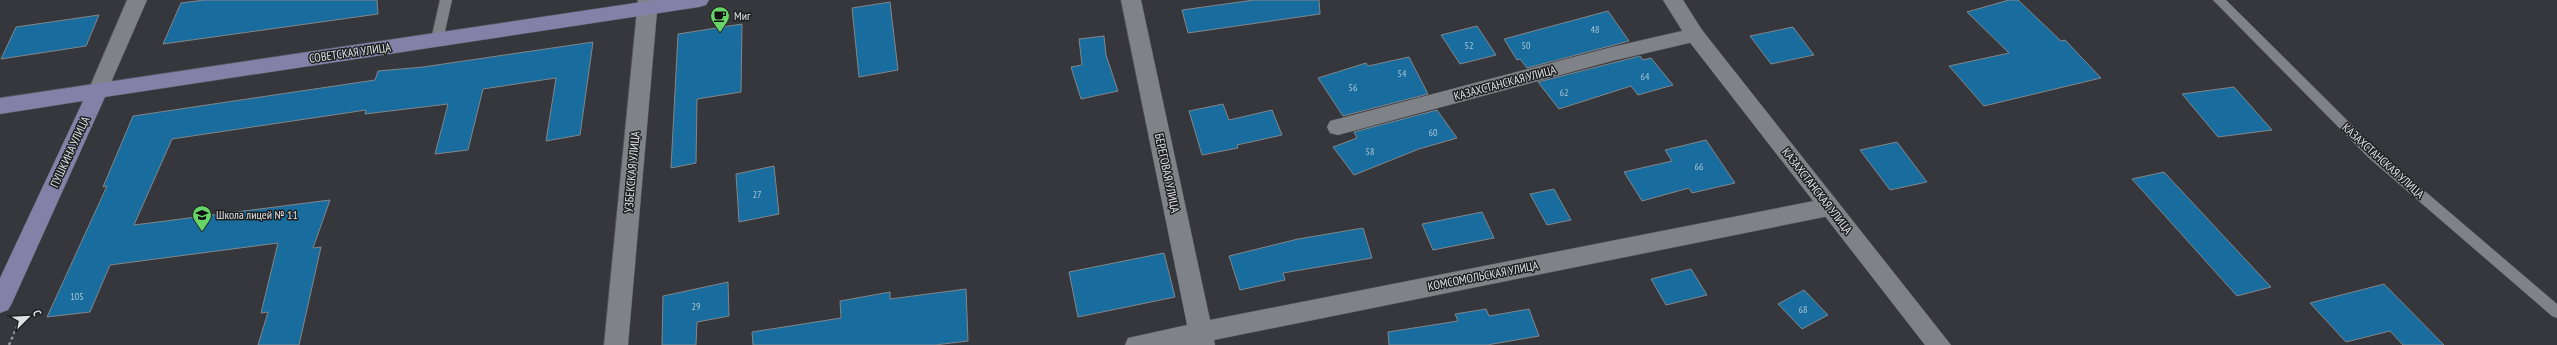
<svg xmlns="http://www.w3.org/2000/svg" width="2557" height="345" font-family="'PT Sans Narrow',sans-serif">
<style>
.building{fill:#196d9e;stroke:#81868a}
.lines{fill:none;stroke-linecap:round;stroke-linejoin:round}
.service-casing{stroke:#535559;stroke-width:1}
.minor-casing{stroke:#535559;stroke-width:1}
.tertiary-casing{stroke:#535559;stroke-width:1}
.secondary-casing{stroke:#535559;stroke-width:1}
.path{stroke:#929397;stroke-width:2.5;stroke-dasharray:3 3;stroke-linecap:butt}
.service{fill:#7f8287;fill-rule:evenodd}
.minor{fill:#7f8287;fill-rule:evenodd}
.tertiary{fill:#7f8287;fill-rule:evenodd}
.secondary{fill:#8480a8;fill-rule:evenodd}
.labels{text-anchor:middle;stroke-width:3;stroke-linejoin:round;paint-order:stroke}
.number-label{font-size:10px;fill:#aec3d2}
.poi-label{font-size:12px;fill:#dfe0e3;stroke:#1e1f21;text-anchor:start}
.street-label{font-size:12px;fill:#dfe0e3;stroke:#1e1f21}
</style>
<rect width="100%" height="100%" fill="#35373c"/>
<g class="building">
<polygon points="204,0 377,0 378,14 163,44 181,3"/>
<polygon points="1254,0 1319,0 1320,14 1188,33 1182,10"/>
<polygon points="2009,0 2018,0 2061,41 2065,40 2101,78 1984,106 1949,66 2009,53 1967,12"/>
<polygon points="890,2 898,70 859,77 852,8"/>
<polygon points="1608,11 1629,41 1527,68 1520,59 1517,60 1504,39"/>
<polygon points="99,15 86,46 1,59 16,27"/>
<polygon points="742,24 741,92 697,99 696,163 671,168 678,34"/>
<polygon points="1477,26 1496,55 1460,64 1441,35"/>
<polygon points="1793,27 1814,55 1771,64 1750,36"/>
<polygon points="1104,36 1106,55 1118,91 1081,99 1071,67 1082,65 1079,39"/>
<polygon points="593,42 580,135 546,141 556,78 483,89 468,150 435,154 448,104 365,114 366,110 172,139 134,225 330,200 313,248 321,247 299,345 258,345 268,312 261,313 278,243 110,265 90,312 47,317 107,186 103,187 133,116 375,80 378,71 423,67"/>
<polygon points="1640,56 1643,60 1651,58 1673,85 1638,95 1631,86 1559,109 1538,82"/>
<polygon points="1409,57 1428,94 1343,116 1318,78 1366,63 1368,66"/>
<polygon points="2234,87 2272,130 2218,137 2182,94"/>
<polygon points="1223,104 1229,120 1272,110 1282,135 1237,145 1238,148 1202,155 1189,111"/>
<polygon points="1437,110 1457,138 1419,149 1354,175 1333,147 1357,138 1354,132"/>
<polygon points="1706,140 1735,183 1692,193 1689,188 1642,201 1624,172 1672,161 1665,150"/>
<polygon points="1897,142 1927,182 1890,190 1860,150"/>
<polygon points="774,166 779,214 739,222 736,174"/>
<polygon points="2164,172 2271,287 2237,296 2132,179"/>
<polygon points="1554,189 1571,220 1547,225 1530,194"/>
<polygon points="1482,212 1494,238 1433,250 1422,224"/>
<polygon points="1363,228 1372,258 1283,273 1285,280 1240,290 1229,256 1298,239"/>
<polygon points="1164,253 1175,297 1078,317 1069,272"/>
<polygon points="1691,269 1707,295 1666,305 1651,279"/>
<polygon points="728,282 729,316 697,322 696,345 662,345 663,296"/>
<polygon points="2384,284 2444,345 2403,345 2390,331 2346,342 2310,303"/>
<polygon points="966,289 968,341 935,345 753,345 752,332 841,318 840,301 890,292 890,299"/>
<polygon points="1804,290 1828,315 1802,329 1778,304"/>
<polygon points="1486,309 1489,316 1529,309 1539,336 1487,345 1389,345 1388,332 1458,321 1455,314"/>
</g>
<g class="lines">
<g class="service-casing">
<g id="service">
<polygon points="440,0 452,0 443,40 437,44 431,40"/>
<polygon points="2213,0 2226,0 2379,152 2557,304 2557,318 2552,316 2369,158"/>
</g>
</g>
<g class="minor-casing">
<g id="minor">
<polygon points="1121,0 1141,0 1210,320 1829,198 1837,201 1840,207 1837,213 1829,216 1214,340 1215,345 1125,345 1128,338 1187,325"/>
<polygon points="1695,28 1702,30 1705,35 1702,40 1612,61 1338,135 1330,133 1327,127 1330,121 1338,119 1612,47"/>
</g>
</g>
<g class="tertiary-casing">
<g id="tertiary">
<polygon points="127,0 147,0 105,96 98,98 91,96 88,91"/>
<polygon points="638,0 658,0 628,345 604,345"/>
<polygon points="1663,0 1683,0 1702,30 1951,345 1925,345 1688,40"/>
</g>
</g>
<g class="secondary-casing">
<polygon id="secondary" points="655,0 709,0 706,5 699,7 105,97 12,303 8,310 0,313 0,278 83,101 0,114 0,98"/>
</g>
<polyline class="path" points="9,345 20,320"/>
<use href="#service" class="service"/>
<use href="#minor" class="minor"/>
<use href="#tertiary" class="tertiary"/>
<use href="#secondary" class="secondary"/>
</g>
<defs>
<g id="cafe-pin" transform="scale(1)"><path d="M0 17L-7.5 6A9.5 9.5 0 1 1 7.5 6Z" fill="#66d466" stroke="#1e1f21"/><path d="M-5.5-4.5H6V0H3Q3 3.5 0 3.5H-2.5Q-5.5 3.5-5.5 0ZM3-3.2v2h1.7v-2ZM-6 4.5H4V6H-6Z" fill="#111"/></g>
<g id="school-pin" transform="scale(1)"><path d="M0 17L-7.5 6A9.5 9.5 0 1 1 7.5 6Z" fill="#66d466" stroke="#1e1f21"/><path d="M0-5L7-2L0 1L-7-2ZM-4 1L0 2.5L4 1V4Q0 6-4 4Z" fill="#111"/></g>
</defs>
<g fill-rule="evenodd">
<use href="#cafe-pin" x="720" y="16"/>
<use href="#school-pin" x="202" y="215"/>
</g>
<g class="labels">
<g class="number-label">
<text x="1595" y="33">48</text>
<text x="1469" y="49">52</text>
<text x="1526" y="49">50</text>
<text x="1402" y="77">54</text>
<text x="1645" y="80">64</text>
<text x="1353" y="91">56</text>
<text x="1564" y="96">62</text>
<text x="1433" y="136">60</text>
<text x="1370" y="155">58</text>
<text x="1699" y="170">66</text>
<text x="757" y="198">27</text>
<text x="77" y="300">105</text>
<text x="696" y="310">29</text>
<text x="1803" y="313">68</text>
</g>
<g class="poi-label">
<text x="734" y="20">Миг</text>
<text x="216" y="219">Школа лицей № 11</text>
</g>
<g class="street-label">
<text transform="translate(350 53) rotate(-8)" y="4">СОВЕТСКАЯ УЛИЦА</text>
<text transform="translate(1505 83) rotate(-15)" y="4">КАЗАХСТАНСКАЯ УЛИЦА</text>
<text transform="translate(70 152) rotate(-65)" y="4">ПУШКИНА УЛИЦА</text>
<text transform="translate(2383 161) rotate(42)" y="4">КАЗАХСТАНСКАЯ УЛИЦА</text>
<text transform="translate(632 172) rotate(-85)" y="4">УЗБЕКСКАЯ УЛИЦА</text>
<text transform="translate(1167 173) rotate(78)" y="4">БЕРЕГОВАЯ УЛИЦА</text>
<text transform="translate(1817 191) rotate(52)" y="4">КАЗАХСТАНСКАЯ УЛИЦА</text>
<text transform="translate(1483 276) rotate(-11)" y="4">КОМСОМОЛЬСКАЯ УЛИЦА</text>
</g>
</g>
<g transform="translate(28 317) rotate(66)" stroke="#1e1f21" stroke-width="3" paint-order="stroke">
<path d="M0-3L7 15L0 10L-7 15Z" fill="#dfe0e3"/>
<text y="-6" font-size="11" font-weight="bold" text-anchor="middle" fill="#dfe0e3">С</text>
</g>
</svg>
